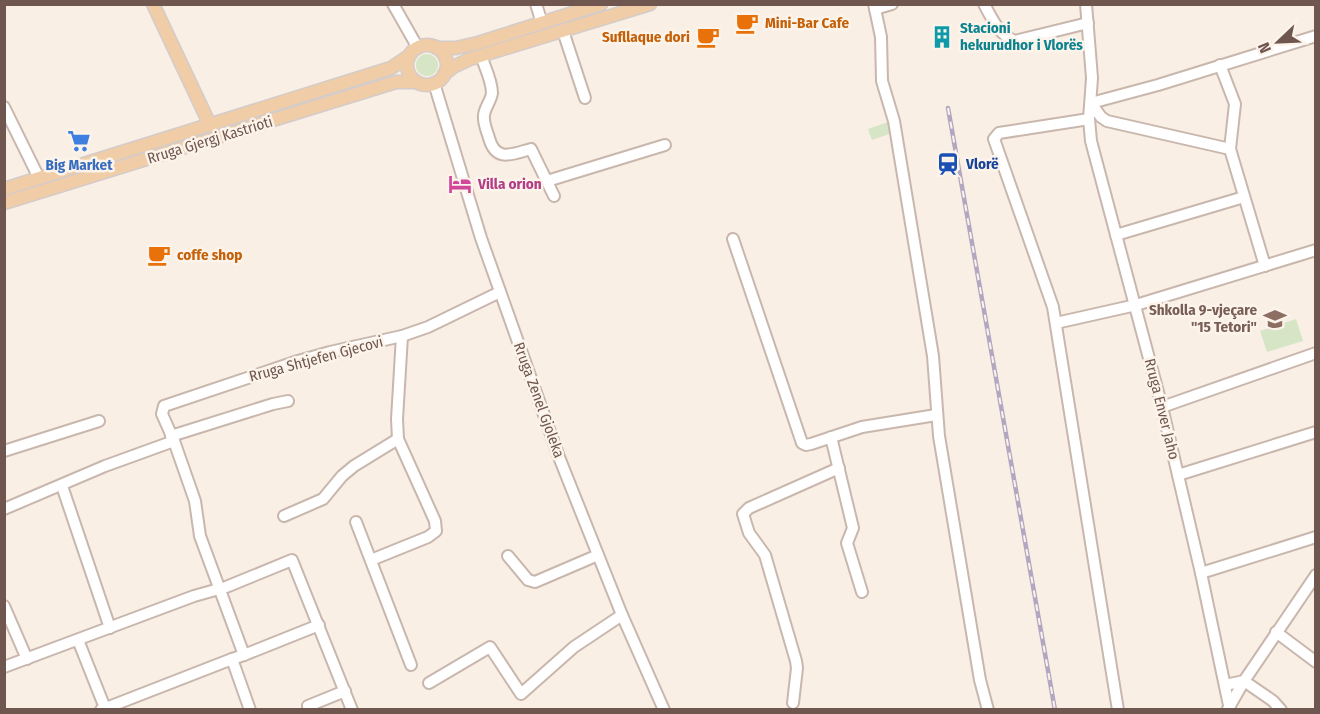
<svg xmlns="http://www.w3.org/2000/svg" width="1320" height="714" font-family="'Fira Sans Condensed',sans-serif">
<style>
.green{fill:#d6e5c6}
.lines{fill:none;stroke-linecap:round;stroke-linejoin:round}
.minor-casing{stroke:#c9b7ad;stroke-width:14}
.major-casing{stroke:#d4ccca;stroke-width:15}
.minor{stroke:#fff;stroke-width:10}
.major{stroke:#f0cda6;stroke-width:12}
.rail-casing{stroke:#b2a6c1;stroke-width:4.5}
.rail{stroke:#fcf4eb;stroke-width:2;stroke-dasharray:7;stroke-linecap:butt}
.labels{text-anchor:middle;stroke-width:5;stroke-linejoin:round;paint-order:stroke}
.food-label{font-size:15px;font-weight:bold;fill:#c56008;stroke:#fcf4eb;text-anchor:start}
.culture-label{font-size:15px;font-weight:bold;fill:#0d838f;stroke:#fcf4eb;text-anchor:start}
.street-label{font-size:15px;fill:#6f564e;stroke:#fcf4eb}
.transit-label{font-size:15px;font-weight:bold;fill:#164399;stroke:#fcf4eb;text-anchor:start}
.shop-label{font-size:15px;font-weight:bold;fill:#366cbe;stroke:#fcf4eb}
.hotel-label{font-size:15px;font-weight:bold;fill:#b23c85;stroke:#fcf4eb;text-anchor:start}
.education-label{font-size:15px;font-weight:bold;fill:#785e54;stroke:#fcf4eb;text-anchor:end}
</style>
<rect width="100%" height="100%" fill="#f9efe5"/>
<g class="green">
<circle cx="427" cy="65" r="11"/>
<polygon points="888,122 892,133 872,140 868,129"/>
<polygon points="1296,319 1303,341 1267,352 1260,331"/>
</g>
<g class="lines">
<g class="minor-casing">
<g id="minor">
<polyline points="393,4 418,48"/>
<polyline points="536,4 542,23"/>
<polyline points="874,4 881,37 882,81 894,121 933,356 939,436 980,680 988,710"/>
<path d="M 984,4 C 992,19 999,35 1015,41 L 1088,23"/>
<polyline points="1086,4 1092,78 1089,119 1091,141 1162,407 1201,573 1230,710"/>
<polyline points="875,9 892,4"/>
<polyline points="563,31 585,98"/>
<path d="M 481,56 C 485,67 492,81 492,93 C 491,101 485,107 484,115 C 483,123 487,131 489,138 C 496,163 512,154 531,149 L 554,196"/>
<polyline points="1220,65 1235,104 1230,149 1265,266"/>
<polyline points="434,83 481,238 559,457 622,615 664,710"/>
<polyline points="4,107 39,178"/>
<polyline points="1089,119 999,133 994,139 1053,307 1118,710"/>
<polyline points="1230,149 1107,121 1101,117 1091,103 1158,85 1316,36"/>
<polyline points="547,181 665,145"/>
<polyline points="1116,235 1244,197"/>
<polyline points="733,239 802,443 806,445 811,444 862,427 936,415"/>
<polyline points="1056,323 1136,305 1316,250"/>
<polyline points="1162,407 1316,353"/>
<polyline points="171,436 273,404 288,401"/>
<polyline points="831,437 853,528 847,543 862,592"/>
<polyline points="174,441 162,414 164,406 298,361 330,352 402,336 428,327 500,292"/>
<polyline points="4,451 99,421"/>
<polyline points="1178,475 1316,432"/>
<polyline points="62,486 110,628"/>
<polyline points="4,509 105,466 174,441 195,501 200,536 244,655 232,659"/>
<polyline points="284,516 323,499 342,476 354,466 398,439"/>
<polyline points="356,522 411,665"/>
<polyline points="508,556 528,580 535,582 598,555"/>
<polyline points="371,560 428,537 436,531 435,521 398,439 397,419 402,336"/>
<polyline points="1201,573 1316,537"/>
<polyline points="4,606 27,659"/>
<polyline points="1276,632 1316,662"/>
<polyline points="78,640 105,708"/>
<polyline points="244,655 319,625"/>
<polyline points="4,667 194,596 226,587 292,560 352,710"/>
<polyline points="429,683 490,647 521,694 574,647 622,615"/>
<polyline points="1225,685 1244,681 1273,701 1281,710"/>
<polyline points="793,703 797,668 796,661 765,555 749,533 743,514 749,508 839,468"/>
<polyline points="1228,709 1244,681 1316,575"/>
<polyline points="101,710 232,659 250,710"/>
<polyline points="309,710 308,706 345,691"/>
</g>
</g>
<g class="major-casing">
<g id="major">
<polyline points="153,4 210,125"/>
<circle cx="427" cy="65" r="20"/>
<polyline points="437,48 456,48 478,43 601,4"/>
<polyline points="444,74 453,67 470,59 650,4"/>
<polyline points="4,189 391,68 409,56"/>
<polyline points="4,203 396,82 416,82"/>
</g>
</g>
<use href="#minor" class="minor"/>
<use href="#major" class="major"/>
<g class="rail-casing">
<polyline id="rail" points="948,108 1055,710"/>
</g>
<use href="#rail" class="rail"/>
</g>
<defs>
<g id="cafe-bare" transform="scale(1.8)"><path d="M-5.5-4.5H6V0H3Q3 3.5 0 3.5H-2.5Q-5.5 3.5-5.5 0ZM3-3.2v2h1.7v-2ZM-6 4.5H4V6H-6Z" fill="#e8710a" stroke="#fcf4eb" stroke-width="2.5" paint-order="stroke"/></g>
<g id="building-bare" transform="scale(1.8)"><path d="M-4-6H4V6H1V3H-1V6H-4ZM-2.5-4.3h1.7v1.8h-1.7ZM.8-4.3h1.7v1.8H.8ZM-2.5-1h1.7V.8h-1.7ZM.8-1h1.7V.8H.8Z" fill="#0f9aa8" stroke="#fcf4eb" stroke-width="2.5" paint-order="stroke"/></g>
<g id="supermarket-bare" transform="scale(1.8)"><path d="M-6-5.5h2.5l.6 2H6L4.5 2H-2.5L-4.4-4H-6ZM-1.5 3.2a1.3 1.3 0 1 0 .1 0ZM3 3.2a1.3 1.3 0 1 0 .1 0Z" fill="#3f7fe0" stroke="#fcf4eb" stroke-width="2.5" paint-order="stroke"/></g>
<g id="station-bare" transform="scale(1.8)"><path d="M-3-6H3Q5-6 5-4V2Q5 4 3 4L4.5 6H3L1.5 4h-3L-3 6H-4.5L-3 4Q-5 4-5 2V-4Q-5-6-3-6ZM-3.5-4v3h7v-3ZM-3.5 1v1.5H-2V1ZM2 1v1.5H3.5V1Z" fill="#1a4fb4" stroke="#fcf4eb" stroke-width="2.5" paint-order="stroke"/></g>
<g id="hotel-bare" transform="scale(1.8)"><path d="M-6-4.5h1.5V1H6V5H4.5V3h-9V5H-6ZM-4 0a1.8 1.8 0 1 1 3.6 0ZM.5 0V-2.5h3Q6-2.5 6 0Z" fill="#d1479c" stroke="#fcf4eb" stroke-width="2.5" paint-order="stroke"/></g>
<g id="school-bare" transform="scale(1.8)"><path d="M0-5L7-2L0 1L-7-2ZM-4 1L0 2.5L4 1V4Q0 6-4 4Z" fill="#8d6e63" stroke="#fcf4eb" stroke-width="2.5" paint-order="stroke"/></g>
</defs>
<g fill-rule="evenodd">
<use href="#cafe-bare" x="747" y="23"/>
<use href="#cafe-bare" x="708" y="37"/>
<use href="#building-bare" x="942" y="37"/>
<use href="#supermarket-bare" x="79" y="141"/>
<use href="#station-bare" x="948" y="164"/>
<use href="#hotel-bare" x="460" y="184"/>
<use href="#cafe-bare" x="159" y="255"/>
<use href="#school-bare" x="1275" y="319"/>
</g>
<g class="labels">
<g class="food-label">
<text x="765" y="28">Mini-Bar Cafe</text>
<text x="690" y="42" text-anchor="end">Sufllaque dori</text>
<text x="177" y="260">coffe shop</text>
</g>
<g class="culture-label">
<text x="960" y="33">Stacioni<tspan x="960" dy="17">hekurudhor i Vlorës</tspan></text>
</g>
<g class="street-label">
<text transform="translate(210 140) rotate(-17)" y="5">Rruga Gjergj Kastrioti</text>
<text transform="translate(316 359) rotate(-15)" y="5">Rruga Shtjefen Gjecovi</text>
<text transform="translate(539 400) rotate(70)" y="5">Rruga Zenel Gjoleka</text>
<text transform="translate(1162 409) rotate(76)" y="5">Rruga Enver Jaho</text>
</g>
<g class="transit-label">
<text x="966" y="169">Vlorë</text>
</g>
<g class="shop-label">
<text x="79" y="170">Big Market</text>
</g>
<g class="hotel-label">
<text x="478" y="189">Villa orion</text>
</g>
<g class="education-label">
<text x="1257" y="315">Shkolla 9-vjeçare<tspan x="1257" dy="17">"15 Tetori"</tspan></text>
</g>
</g>
<rect width="1320" height="714" fill="none" stroke="#6f564e" stroke-width="12"/>
<g transform="translate(1278 42) rotate(247)" stroke="#fcf4eb" stroke-width="4.5" paint-order="stroke">
<path d="M0-4.5L10 22L0 15L-10 22Z" fill="#6f564e"/>
<text y="-9" font-size="16" font-weight="bold" text-anchor="middle" fill="#6f564e">N</text>
</g>
</svg>
